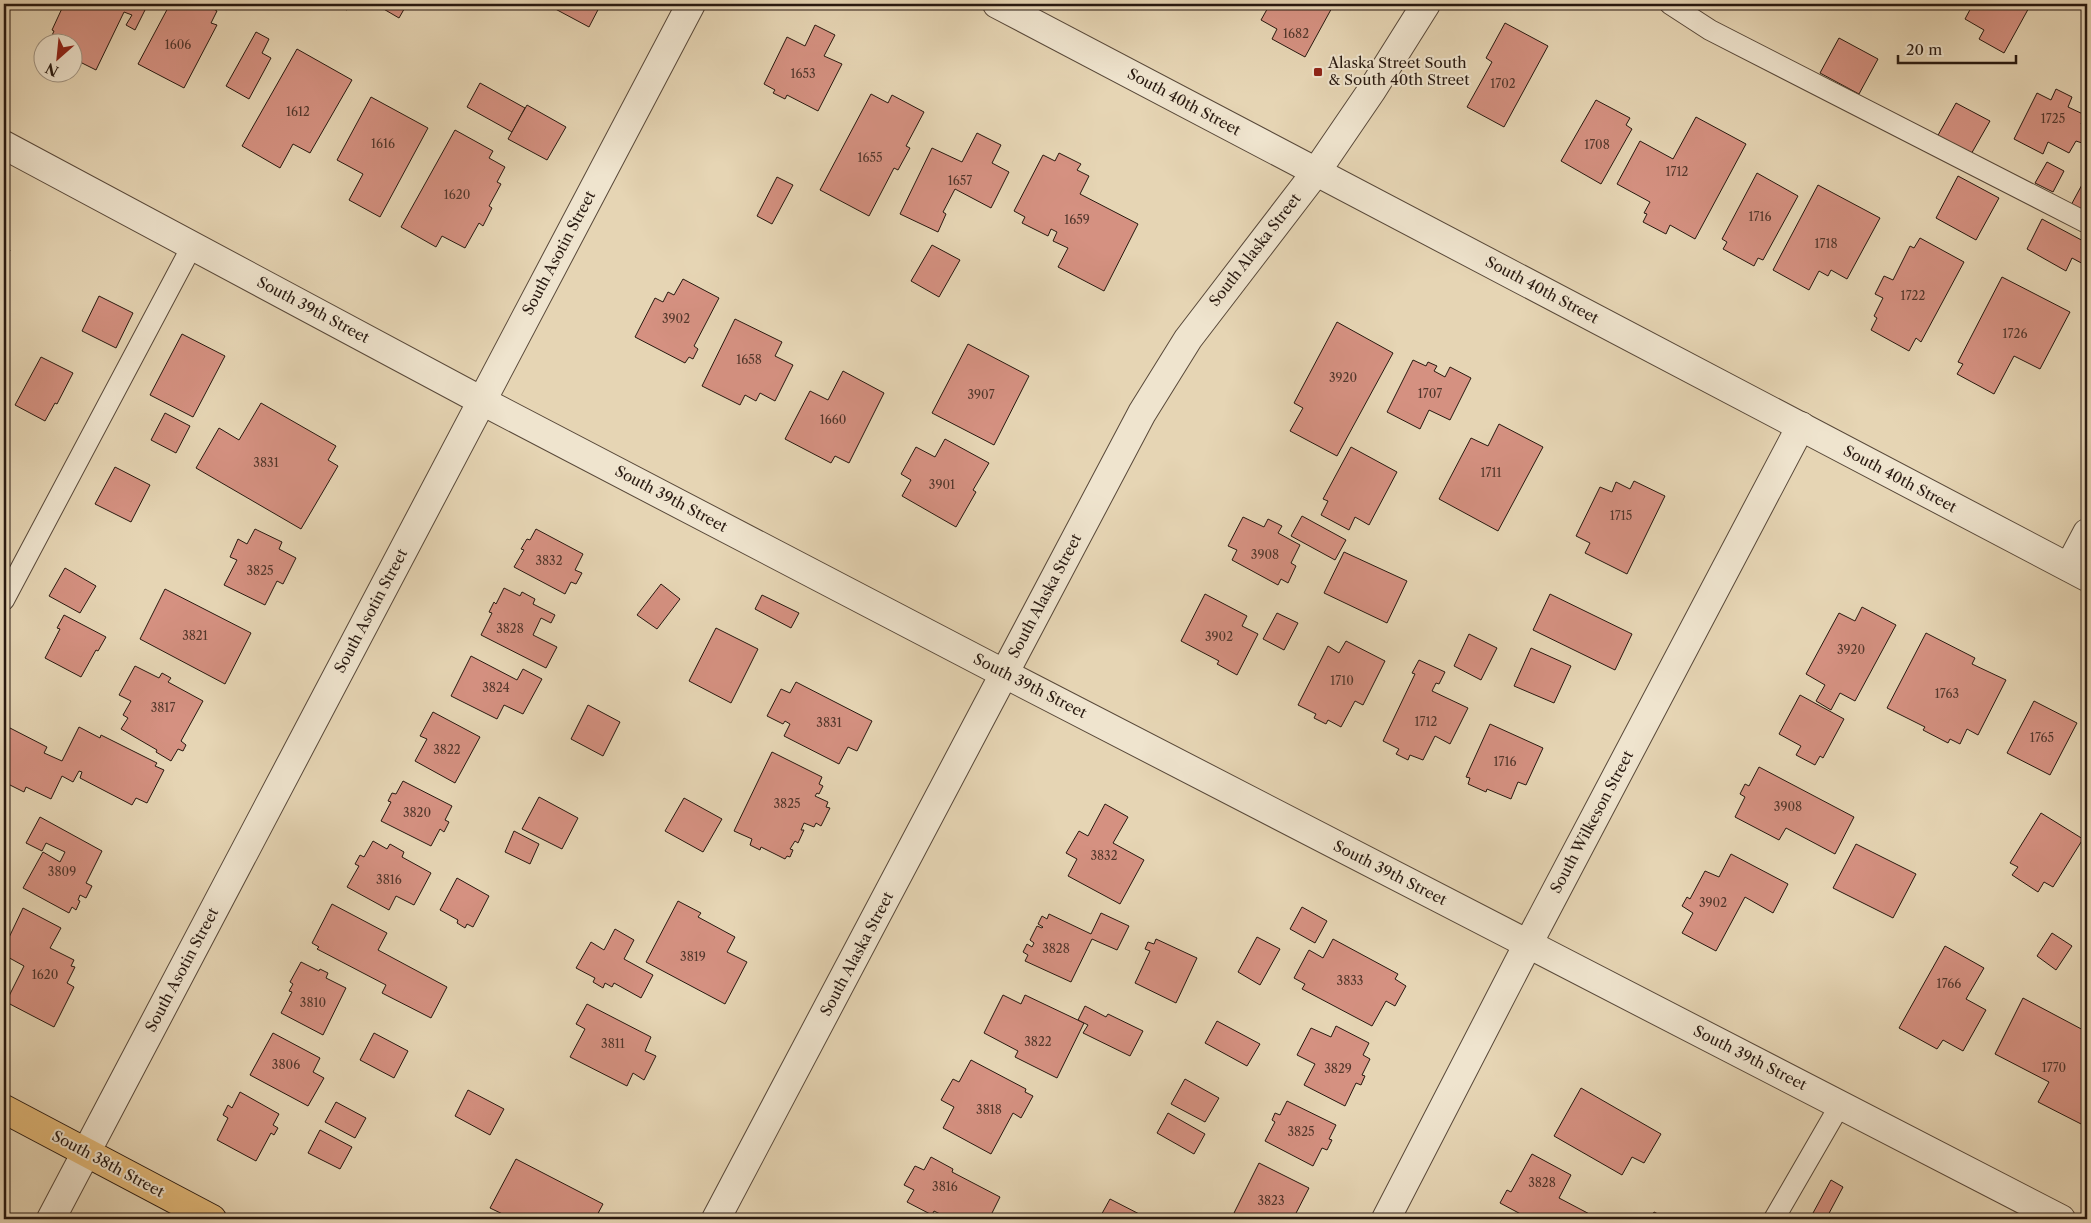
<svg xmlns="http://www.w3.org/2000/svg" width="2091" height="1223" font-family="'Libre Caslon Text',serif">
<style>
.building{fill:#d59181;stroke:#281910}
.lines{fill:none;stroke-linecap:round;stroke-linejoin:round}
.service-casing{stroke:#584839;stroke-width:22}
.minor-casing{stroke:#584839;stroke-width:30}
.tertiary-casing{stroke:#584839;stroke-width:30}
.primary-casing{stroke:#281910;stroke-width:30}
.service{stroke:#efe4ce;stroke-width:20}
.minor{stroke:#efe4ce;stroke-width:28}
.tertiary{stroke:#efe4ce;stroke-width:28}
.primary{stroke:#e3ba7a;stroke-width:28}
.poi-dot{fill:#8f2418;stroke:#efe4ce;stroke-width:2}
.labels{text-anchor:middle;stroke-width:4;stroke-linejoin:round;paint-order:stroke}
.number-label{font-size:12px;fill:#53372c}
.poi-label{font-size:15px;fill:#281910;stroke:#efe4ce;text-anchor:start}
.street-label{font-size:15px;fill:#281910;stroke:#efe4ce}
</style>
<rect width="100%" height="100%" fill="#e6d5b4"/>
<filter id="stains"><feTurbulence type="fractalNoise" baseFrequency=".004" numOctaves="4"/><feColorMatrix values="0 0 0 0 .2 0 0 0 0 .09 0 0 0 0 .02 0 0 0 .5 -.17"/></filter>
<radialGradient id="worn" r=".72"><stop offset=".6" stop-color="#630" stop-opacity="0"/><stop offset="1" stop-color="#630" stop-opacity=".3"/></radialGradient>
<g class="building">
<polygon points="64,4 148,4 135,30 126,25 132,15 124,12 96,70 72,58 72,42 49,42 54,31 52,30"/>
<polygon points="170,4 205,4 217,11 211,23 217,25 184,88 138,64"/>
<polygon points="335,4 350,4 347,10"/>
<polygon points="375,4 407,4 399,18"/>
<polygon points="546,4 601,4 589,27"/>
<polygon points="1270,4 1334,4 1305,57 1272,39 1277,29 1261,20"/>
<polygon points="1973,4 2031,4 2004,53 1979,39 1984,30 1965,19"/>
<polygon points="1505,23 1548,46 1504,127 1467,107 1492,62 1486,58"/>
<polygon points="815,25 835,35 824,56 842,64 818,111 787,95 785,99 773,93 775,90 764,84 787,37 805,46"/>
<polygon points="256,32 269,39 262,53 271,58 249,99 226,86"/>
<polygon points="1839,38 1878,59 1859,94 1820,73"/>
<polygon points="297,49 352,80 310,153 293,144 280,168 242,146"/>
<polygon points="480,83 525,108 512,132 467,107"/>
<polygon points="2056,89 2072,97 2068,107 2085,115 2081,124 2087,127 2087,132 2082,143 2076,141 2069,153 2048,142 2043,154 2014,139 2037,93 2051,100"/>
<polygon points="871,94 888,103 892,95 924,112 906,146 910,148 898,170 894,168 869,216 820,190"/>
<polygon points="371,97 428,128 380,217 349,200 363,174 337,160"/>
<polygon points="1596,100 1630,118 1626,125 1632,129 1601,184 1561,161"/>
<polygon points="1956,103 1990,121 1970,156 1937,137"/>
<polygon points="527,105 566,127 547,160 508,139"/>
<polygon points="1696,117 1746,144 1695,239 1670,225 1666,234 1643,222 1647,214 1644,213 1650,202 1617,184 1640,141 1673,159"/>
<polygon points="455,130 493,151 489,158 505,167 497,182 501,184 489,206 492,208 483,226 479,223 465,248 442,236 436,247 401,227"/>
<polygon points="977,133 1001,145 992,163 1009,172 991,208 955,189 943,212 946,214 938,232 900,214 932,148 962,162"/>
<polygon points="1059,153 1081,164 1077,170 1089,176 1080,194 1138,224 1104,291 1058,267 1068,248 1053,241 1057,232 1051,229 1048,236 1022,223 1025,217 1014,211 1043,155 1055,161"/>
<polygon points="2047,162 2064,171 2053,192 2035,183"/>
<polygon points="1757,173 1798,196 1763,260 1758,258 1754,266 1723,249 1727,242 1722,239"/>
<polygon points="1958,176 1999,198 1976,240 1936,218"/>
<polygon points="777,177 793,185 772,224 757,216"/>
<polygon points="2084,181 2087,183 2087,216 2070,207"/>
<polygon points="1818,185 1880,218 1847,279 1831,270 1828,276 1819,271 1809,290 1773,270"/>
<polygon points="2042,219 2087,243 2087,266 2072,258 2066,271 2027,249"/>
<polygon points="1920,238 1964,262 1921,342 1916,338 1909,351 1871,330 1877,318 1874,316 1883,298 1875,294 1884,276 1893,280 1910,246 1914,248"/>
<polygon points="932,245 960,260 939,297 911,281"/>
<polygon points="4,247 10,250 4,262"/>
<polygon points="2002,277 2070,312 2040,369 2014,356 1994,394 1957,374 1963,364 1958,362"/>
<polygon points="683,279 719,298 694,346 698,349 693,359 689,357 685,363 635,337 655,298 663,302 668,292 674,295"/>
<polygon points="99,296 133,313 116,348 82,331"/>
<polygon points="735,319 782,342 775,356 793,365 775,401 760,393 756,401 745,395 740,405 702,386"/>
<polygon points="1337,322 1393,353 1337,456 1290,431 1303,408 1294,403"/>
<polygon points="182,334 225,356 193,417 150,395"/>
<polygon points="968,344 1029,376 994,445 932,413"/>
<polygon points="41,357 73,373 57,404 55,403 45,421 15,405"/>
<polygon points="1413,360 1426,366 1428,362 1437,366 1434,371 1445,377 1450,367 1471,378 1450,420 1429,410 1420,429 1387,412"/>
<polygon points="843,371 884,393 849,463 835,456 831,463 785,439 810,391 828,400"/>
<polygon points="261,403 336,446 328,460 338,466 301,529 196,468 219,428 239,440"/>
<polygon points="165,413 190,426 176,453 151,440"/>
<polygon points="1499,424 1543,447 1498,531 1439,499 1471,438 1488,446"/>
<polygon points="945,439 989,463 973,490 976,492 956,527 902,496 911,480 901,474 916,447 935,457"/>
<polygon points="1351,447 1397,472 1369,525 1355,517 1349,530 1321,515 1328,501 1323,499"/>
<polygon points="115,467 150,485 131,522 95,504"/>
<polygon points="1634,481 1665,496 1627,574 1585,553 1590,543 1576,536 1600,487 1612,492 1616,482 1630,489"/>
<polygon points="1302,516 1346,540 1335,560 1291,536"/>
<polygon points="1243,517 1264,527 1268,519 1282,526 1278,533 1300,545 1291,563 1296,566 1288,583 1281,579 1278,585 1232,560 1237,550 1228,546"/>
<polygon points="255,529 282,542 279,549 296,558 283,584 277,581 265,605 224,585 237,560 230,557 238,539 247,544"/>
<polygon points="536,529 583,554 575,570 582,573 576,584 571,582 565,594 514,567 524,550 521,549 527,539 530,540"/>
<polygon points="1344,552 1407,581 1387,623 1324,593"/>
<polygon points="65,568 96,586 80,613 49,596"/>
<polygon points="661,584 680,599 657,629 637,615"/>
<polygon points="504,588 520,596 522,592 535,599 533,604 555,615 551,623 541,618 533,635 557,647 546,668 481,635 492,613 489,612 494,602 496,604"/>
<polygon points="165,589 251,633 225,684 140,639"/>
<polygon points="1205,594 1247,616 1242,626 1258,634 1237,675 1217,664 1219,661 1181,641"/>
<polygon points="1550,594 1632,634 1615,670 1533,630"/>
<polygon points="762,595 799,613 791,628 755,609"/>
<polygon points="1862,607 1896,625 1855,701 1840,693 1831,710 1816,701 1825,685 1806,674 1839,613 1855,621"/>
<polygon points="1277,613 1298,623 1284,650 1263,639"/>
<polygon points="64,615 106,637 98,651 96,650 81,677 45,658 60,629 57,628"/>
<polygon points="716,628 758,649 731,703 689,681"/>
<polygon points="1926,633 1975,658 1972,664 2006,680 1978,735 1967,729 1960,744 1950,739 1948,743 1923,730 1925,727 1887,708"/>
<polygon points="1469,634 1497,648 1481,680 1454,666"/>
<polygon points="1346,641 1385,661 1363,705 1355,701 1341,727 1328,720 1326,724 1314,718 1316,714 1298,705 1328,646 1339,653"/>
<polygon points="1531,648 1571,666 1554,703 1514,686"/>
<polygon points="471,656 517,680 523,669 542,679 523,714 504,705 497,719 451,696"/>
<polygon points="1419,660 1445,672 1439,684 1436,683 1432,691 1468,708 1450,744 1435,736 1423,760 1410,755 1408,760 1396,754 1399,749 1383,741 1415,674 1412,673"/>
<polygon points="135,666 159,678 162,673 171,678 168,682 203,701 181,741 186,745 183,751 178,749 171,761 156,752 157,750 121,729 128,718 123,715 131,701 119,695"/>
<polygon points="796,682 872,721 857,751 848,747 839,764 784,736 790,724 785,721 783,724 767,716 781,689 790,693"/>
<polygon points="1800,695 1844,719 1823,758 1820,756 1815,765 1796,755 1801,746 1779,734"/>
<polygon points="2034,701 2077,723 2050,775 2007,753"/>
<polygon points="588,705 620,722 603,756 571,739"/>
<polygon points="433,712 480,737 455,783 415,761 427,739 420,736"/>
<polygon points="1490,724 1543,748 1526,785 1518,782 1511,799 1487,789 1486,792 1468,784 1470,778 1466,777"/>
<polygon points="79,727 100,738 101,735 157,763 155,766 164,770 147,803 136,798 132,805 80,778 82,772 79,771 73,782 62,776 51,799 26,787 24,792 4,782 4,731 8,733 10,728 47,747 44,753 62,761"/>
<polygon points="772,752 822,777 819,784 823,786 819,794 817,793 815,796 828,802 826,807 830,808 821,826 816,823 814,827 804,823 801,830 804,830 798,843 795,841 790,849 793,850 790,857 787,856 785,859 761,847 760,850 750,845 752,839 734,831"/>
<polygon points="1759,767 1854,817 1835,854 1786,828 1779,840 1735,817 1745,797 1740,794 1745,784 1749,786"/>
<polygon points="403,781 452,806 445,820 449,822 444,832 440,829 431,846 381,821 391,802 388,801 392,793 396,794"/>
<polygon points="539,797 578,818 562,849 522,829"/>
<polygon points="684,798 722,819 703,852 665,831"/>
<polygon points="1105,804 1128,817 1113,843 1144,860 1120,904 1068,876 1077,859 1066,853 1079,831 1088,836"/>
<polygon points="2041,813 2083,839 2053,887 2044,882 2038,892 2012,875 2018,867 2010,863"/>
<polygon points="40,817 102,851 86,883 92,886 86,898 80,895 78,900 80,901 76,910 72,907 69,913 23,888 43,852 60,862 65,852 46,843 42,851 26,843"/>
<polygon points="514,831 539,844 530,864 505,852"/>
<polygon points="373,841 387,849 390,844 404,852 402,857 431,873 414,905 396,896 389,910 347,887 359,866 355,864 360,855 364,857"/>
<polygon points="1856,844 1916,874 1893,918 1833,888"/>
<polygon points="1731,854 1788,884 1773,913 1745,897 1716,951 1682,933 1693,913 1682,906 1687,897 1690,899 1705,871 1719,877"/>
<polygon points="457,878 489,896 473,927 467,924 465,928 457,923 458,920 440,910"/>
<polygon points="678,901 701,913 698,917 735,937 727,952 747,962 725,1004 646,962"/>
<polygon points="332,904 387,933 378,950 447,987 431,1018 382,993 386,985 317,949 319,947 312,943"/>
<polygon points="1302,907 1327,921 1315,943 1290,929"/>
<polygon points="23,908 61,928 50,948 74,960 71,966 75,967 67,983 74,987 54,1027 6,1002 24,966 4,955 4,948"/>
<polygon points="1101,913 1129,926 1117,950 1092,939 1071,982 1025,961 1028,955 1023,952 1027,944 1032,947 1034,943 1030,940 1037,926 1042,928 1043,927 1038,924 1042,916 1047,919 1049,914 1091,934"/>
<polygon points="615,929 634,940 624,959 653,975 641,998 614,983 612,987 605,983 603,988 593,982 595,978 576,968 591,942 604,950"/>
<polygon points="2052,933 2072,946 2056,970 2037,956"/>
<polygon points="1257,937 1280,949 1260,985 1238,972"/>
<polygon points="1156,939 1197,958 1176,1003 1135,983 1150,951 1145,949 1148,942 1154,944"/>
<polygon points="1333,939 1398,974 1395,979 1406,986 1395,1006 1386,1001 1372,1026 1302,989 1305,984 1294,978 1309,950 1323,958"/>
<polygon points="1945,946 1984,968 1966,999 1986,1010 1963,1051 1943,1040 1937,1049 1899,1028"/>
<polygon points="301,962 319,971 320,969 328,973 326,978 346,988 323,1035 281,1013 292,992 289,991 293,984 290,982"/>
<polygon points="1003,995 1021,1004 1025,995 1084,1023 1057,1078 1015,1057 1018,1051 984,1033"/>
<polygon points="2023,998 2087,1032 2087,1118 2083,1125 2038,1102 2049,1082 1995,1054"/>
<polygon points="587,1004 651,1037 645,1051 656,1056 644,1080 633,1073 627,1086 570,1057 585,1029 576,1024"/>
<polygon points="1085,1006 1106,1017 1108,1014 1143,1031 1130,1056 1083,1033 1088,1025 1078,1020"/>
<polygon points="1217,1021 1260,1044 1247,1066 1205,1043"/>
<polygon points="1336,1026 1369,1043 1363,1055 1370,1059 1362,1075 1365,1076 1361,1085 1356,1083 1345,1106 1304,1085 1315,1064 1297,1055 1311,1028 1331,1037"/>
<polygon points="273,1033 320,1058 313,1072 324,1078 308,1106 250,1075"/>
<polygon points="374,1033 408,1051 394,1078 360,1060"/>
<polygon points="971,1060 1026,1089 1025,1092 1033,1096 1021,1118 1013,1113 991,1154 943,1128 954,1107 941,1100 953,1079 959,1082"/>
<polygon points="1185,1079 1219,1098 1205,1122 1171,1104"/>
<polygon points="1581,1088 1661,1134 1644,1163 1632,1157 1622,1175 1554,1136"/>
<polygon points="468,1090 504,1109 490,1135 455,1116"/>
<polygon points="240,1092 279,1114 273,1125 278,1128 274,1135 271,1133 256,1161 217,1140 228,1118 223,1115 228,1105 232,1108"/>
<polygon points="1287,1101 1336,1125 1329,1139 1332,1140 1327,1150 1322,1148 1313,1166 1265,1141 1275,1122 1272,1120 1275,1113 1280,1115"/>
<polygon points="336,1102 366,1118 355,1138 325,1122"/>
<polygon points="1168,1113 1205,1134 1194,1154 1157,1133"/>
<polygon points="320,1130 352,1147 340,1169 308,1153"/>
<polygon points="1532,1154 1571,1175 1559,1198 1599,1219 1530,1219 1500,1203 1507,1190 1511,1192"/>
<polygon points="931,1157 953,1169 952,1172 1000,1197 989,1219 950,1219 934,1211 932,1215 907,1202 914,1190 904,1185 915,1166 924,1170"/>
<polygon points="516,1159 603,1204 595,1219 513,1219 490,1208"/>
<polygon points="1259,1163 1309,1188 1293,1219 1234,1219 1237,1214 1234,1213"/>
<polygon points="1831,1180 1843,1187 1826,1219 1824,1219 1813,1213"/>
<polygon points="1110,1199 1149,1219 1099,1219"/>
<polygon points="1654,1212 1668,1219 1650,1219"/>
</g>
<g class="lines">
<g class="service-casing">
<g id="service">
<polyline points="1670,4 1710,30 2087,223"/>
<polyline points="4,600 192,246"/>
<polyline points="1774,1219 1840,1105"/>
</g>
</g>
<g class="minor-casing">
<g id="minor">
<polyline points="997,4 2087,577"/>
<polyline points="4,145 482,401 1005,674 2061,1219"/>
<polyline points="2069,567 2087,533"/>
<polyline points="51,1219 691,4"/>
<polyline points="1386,1219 1528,944 1801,426"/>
</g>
</g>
<g class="tertiary-casing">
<polyline id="tertiary" points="716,1219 1142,413 1188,339 1316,172 1372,90 1426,4"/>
</g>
<g class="primary-casing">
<polyline id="primary" points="4,1109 212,1219"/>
</g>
<use href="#service" class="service"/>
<use href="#minor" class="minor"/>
<use href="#tertiary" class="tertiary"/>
<use href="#primary" class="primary"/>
</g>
<rect class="poi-dot" x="1313" y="67" width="10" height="10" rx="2.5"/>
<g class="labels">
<g class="number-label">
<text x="1296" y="38">1682</text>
<text x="178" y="49">1606</text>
<text x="803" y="78">1653</text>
<text x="1503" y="88">1702</text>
<text x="298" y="116">1612</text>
<text x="2053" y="123">1725</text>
<text x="383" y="148">1616</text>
<text x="1597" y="149">1708</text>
<text x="870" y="162">1655</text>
<text x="1677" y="176">1712</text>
<text x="960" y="185">1657</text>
<text x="457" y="199">1620</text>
<text x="1760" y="221">1716</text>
<text x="1077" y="224">1659</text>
<text x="1826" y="248">1718</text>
<text x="1913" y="300">1722</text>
<text x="676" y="323">3902</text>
<text x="2015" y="338">1726</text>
<text x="749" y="364">1658</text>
<text x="1343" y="382">3920</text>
<text x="1430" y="398">1707</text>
<text x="981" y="399">3907</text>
<text x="833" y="424">1660</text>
<text x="266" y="467">3831</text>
<text x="1491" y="477">1711</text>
<text x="942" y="489">3901</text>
<text x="1621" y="520">1715</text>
<text x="1265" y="559">3908</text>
<text x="549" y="565">3832</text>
<text x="260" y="575">3825</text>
<text x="510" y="633">3828</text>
<text x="195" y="640">3821</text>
<text x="1219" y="641">3902</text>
<text x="1851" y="654">3920</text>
<text x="1342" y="685">1710</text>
<text x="496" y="692">3824</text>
<text x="1947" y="698">1763</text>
<text x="163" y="712">3817</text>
<text x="1426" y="726">1712</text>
<text x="829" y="727">3831</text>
<text x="2042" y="742">1765</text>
<text x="447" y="754">3822</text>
<text x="1505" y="766">1716</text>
<text x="787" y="808">3825</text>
<text x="1788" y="811">3908</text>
<text x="417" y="817">3820</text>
<text x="1104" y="860">3832</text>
<text x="62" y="876">3809</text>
<text x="389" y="884">3816</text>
<text x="1713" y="907">3902</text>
<text x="1056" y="953">3828</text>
<text x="693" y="961">3819</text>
<text x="45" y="979">1620</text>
<text x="1350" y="985">3833</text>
<text x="1949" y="988">1766</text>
<text x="313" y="1007">3810</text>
<text x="1038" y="1046">3822</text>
<text x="613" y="1048">3811</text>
<text x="286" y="1069">3806</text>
<text x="2054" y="1072">1770</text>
<text x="1338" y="1073">3829</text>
<text x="989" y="1114">3818</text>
<text x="1301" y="1136">3825</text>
<text x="1542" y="1187">3828</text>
<text x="945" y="1191">3816</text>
<text x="1271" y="1205">3823</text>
</g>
<g class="poi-label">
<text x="1328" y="68">Alaska Street South<tspan x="1328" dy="17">&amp; South 40th Street</tspan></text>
</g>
<g class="street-label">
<text transform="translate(1184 102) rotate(28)" y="5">South 40th Street</text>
<text transform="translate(1255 250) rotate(-52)" y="5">South Alaska Street</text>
<text transform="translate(559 253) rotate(-62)" y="5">South Asotin Street</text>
<text transform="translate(1542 290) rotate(28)" y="5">South 40th Street</text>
<text transform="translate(313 310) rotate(28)" y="5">South 39th Street</text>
<text transform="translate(1900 479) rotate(28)" y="5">South 40th Street</text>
<text transform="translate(671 499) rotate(28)" y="5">South 39th Street</text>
<text transform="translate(1045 596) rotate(-62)" y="5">South Alaska Street</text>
<text transform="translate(371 611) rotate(-62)" y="5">South Asotin Street</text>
<text transform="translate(1030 686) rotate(27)" y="5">South 39th Street</text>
<text transform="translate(1592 822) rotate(-62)" y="5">South Wilkeson Street</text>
<text transform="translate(1390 873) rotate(27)" y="5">South 39th Street</text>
<text transform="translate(857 954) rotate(-62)" y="5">South Alaska Street</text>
<text transform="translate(182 970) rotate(-62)" y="5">South Asotin Street</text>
<text transform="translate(1750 1058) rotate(27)" y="5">South 39th Street</text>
<text transform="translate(108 1164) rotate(28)" y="5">South 38th Street</text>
</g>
</g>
<rect width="2091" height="1223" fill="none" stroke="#e6d5b4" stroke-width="20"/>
<rect x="5" y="5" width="2081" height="1213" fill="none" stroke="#281910" stroke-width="2.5"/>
<rect x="10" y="10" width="2071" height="1203" fill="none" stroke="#281910"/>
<g transform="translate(58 58) rotate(207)"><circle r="24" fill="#efe4ce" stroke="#9f9382"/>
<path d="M0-4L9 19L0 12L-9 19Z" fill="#8f2418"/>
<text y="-8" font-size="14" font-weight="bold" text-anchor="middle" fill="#281910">N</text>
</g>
<path d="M1898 55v8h118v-8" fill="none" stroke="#281910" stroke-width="2.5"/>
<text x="1906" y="55" font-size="15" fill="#281910" stroke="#efe4ce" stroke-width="4" paint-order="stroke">20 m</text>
<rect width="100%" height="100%" filter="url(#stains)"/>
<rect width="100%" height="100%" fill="url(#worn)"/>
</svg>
